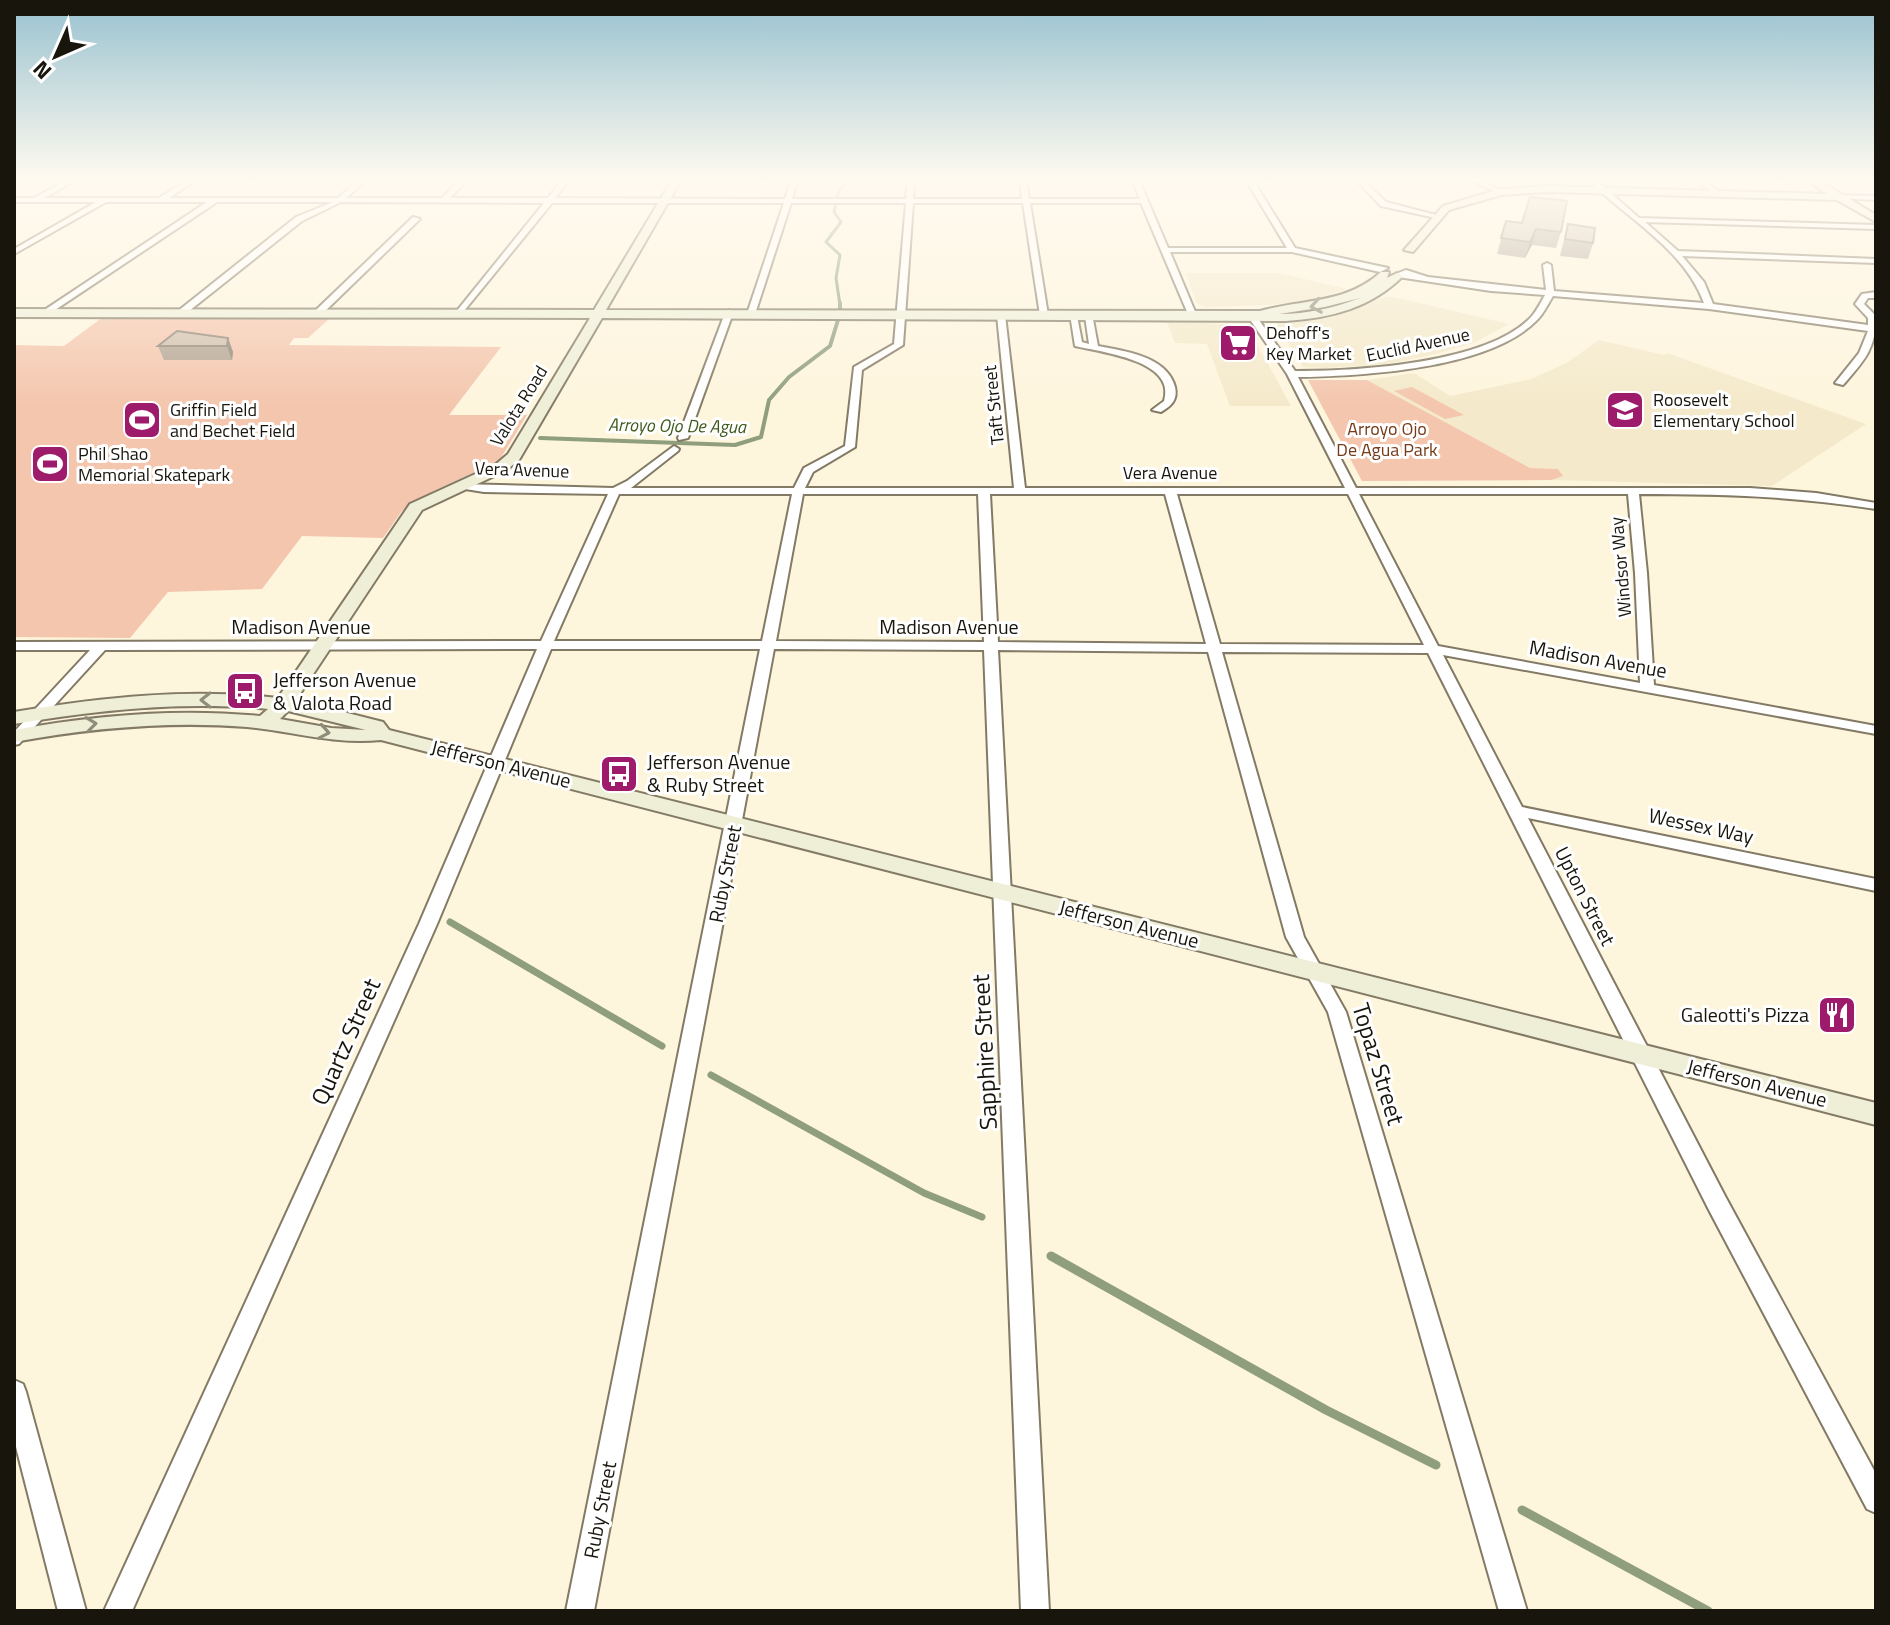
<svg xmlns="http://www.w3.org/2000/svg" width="1890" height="1625" font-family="'Titillium Web',sans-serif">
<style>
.built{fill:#f4e9ca}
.green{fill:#f4c6ad}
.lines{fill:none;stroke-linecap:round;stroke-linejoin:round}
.stream-far3{stroke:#8f9e7c;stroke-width:3}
.stream-far2{stroke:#8f9e7c;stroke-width:4}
.stream-far1{stroke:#8f9e7c;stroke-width:7}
.stream{stroke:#8f9e7c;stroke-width:9}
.street-casing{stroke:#837a65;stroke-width:4}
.secondary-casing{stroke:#837a65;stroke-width:4}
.street{fill:#fff;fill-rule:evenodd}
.secondary{fill:#efefd8;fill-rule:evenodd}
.wall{fill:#b4a595}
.shaded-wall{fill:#928679}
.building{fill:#d1c0ad;stroke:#928679;stroke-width:2}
.oneway{stroke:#8e8d7c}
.labels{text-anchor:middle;stroke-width:6;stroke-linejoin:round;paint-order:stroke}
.far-poi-label{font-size:18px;fill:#18150c;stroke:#fff;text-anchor:start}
.far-street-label{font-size:18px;fill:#18150c;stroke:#fff}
.far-water-label{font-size:18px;font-style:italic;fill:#415b1d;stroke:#fff}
.far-park-label{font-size:18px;fill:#753b18;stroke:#fff}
.street-label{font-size:20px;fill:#18150c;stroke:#fff}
.poi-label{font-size:20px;fill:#18150c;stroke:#fff;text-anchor:start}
.near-street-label{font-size:24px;fill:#18150c;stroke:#fff}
</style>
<rect width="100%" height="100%" fill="#fef5dd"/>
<g class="built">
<polygon points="1186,273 1279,273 1347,289 1317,299 1290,304 1206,307 1197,304"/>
<polygon points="1385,297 1394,297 1509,324 1473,343 1436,354 1387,364 1325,368 1303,367 1276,323 1340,313"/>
<polygon points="1166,320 1247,326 1291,406 1230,406 1207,344 1175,343"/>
<polygon points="1599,340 1664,355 1667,353 1866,424 1772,486 1553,480 1563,476 1558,469 1530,468 1367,380 1414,373 1450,396 1532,379 1568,362"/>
</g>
<g class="green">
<polygon points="103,317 330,318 308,338 294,338 289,345 501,347 449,415 527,415 499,461 434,491 402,511 383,538 302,536 262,589 168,592 130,638 14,637 14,345 64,346"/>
<polygon points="1308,380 1367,380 1530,468 1558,469 1563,476 1552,480 1362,481"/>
<polygon points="1412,387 1464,415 1445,419 1394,391"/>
</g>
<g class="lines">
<g class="stream-far3">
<polyline points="837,197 840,189 850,180"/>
<polyline points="836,204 834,212 841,222 826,242 840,255 836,278 840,305"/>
</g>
<g class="stream-far2">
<polyline points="840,309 840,303"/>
<polyline points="540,438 735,445 761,437 769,400 789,377 830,346 838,320"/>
</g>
<g class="stream-far1">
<polyline points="450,922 662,1046"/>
<polyline points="711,1075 924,1193 982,1217"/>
</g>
<g class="stream">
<polyline points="1051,1256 1326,1410 1436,1465"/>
<polyline points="1522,1510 1708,1611"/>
</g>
<g class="street-casing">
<g id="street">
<path d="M 67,180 L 76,180 L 44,198 L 159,198 L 188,180 L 196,180 L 169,198 L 338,198 L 359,180 L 367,180 L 346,198 L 442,198 L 460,180 L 467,180 L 450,198 L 548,198 L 562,180 L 569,180 L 555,198 L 785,199 L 791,180 L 798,180 L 792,199 L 906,199 L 908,180 L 914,180 L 913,199 L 1022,199 L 1020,180 L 1026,180 L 1029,199 L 1140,199 L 1132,180 L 1139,180 L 1168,248 L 1287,248 L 1246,180 L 1253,180 L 1295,248 L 1388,268 L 1380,272 L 1292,252 L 1170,252 L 1196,314 L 1192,317 L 1188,314 L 1141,203 L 1030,203 L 1048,315 L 1044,318 L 1040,315 L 1023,203 L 913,203 L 903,345 L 862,370 L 855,447 L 813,472 L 805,488 L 1014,488 L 997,315 L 1001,312 L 1005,315 L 1025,488 L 1345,488 L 1287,374 L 1247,315 L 1248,313 L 1254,313 L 1295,371 C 1356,371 1489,364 1532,316 C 1537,310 1541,302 1545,295 L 1491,291 L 1398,277 L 1398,273 L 1406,270 L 1428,277 L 1546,290 L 1543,265 L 1547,263 L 1551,265 L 1554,291 L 1704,303 C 1684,249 1628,219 1588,180 L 1596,180 L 1639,218 L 1876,225 L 1876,229 L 1645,222 L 1678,251 L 1876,259 L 1876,263 L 1682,256 L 1704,282 L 1713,304 L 1868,325 L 1868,318 L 1855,304 L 1862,294 L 1876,292 L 1876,298 L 1868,298 L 1864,304 L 1876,316 C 1876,349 1864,361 1843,385 L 1835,383 L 1859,353 L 1868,331 L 1709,309 L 1553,296 C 1548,304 1543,315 1536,321 C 1488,369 1363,376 1298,377 L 1356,488 L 1750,488 L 1816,493 L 1876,503 L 1876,509 C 1794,496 1721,494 1639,494 L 1647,573 L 1654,685 L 1876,726 L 1876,734 L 1443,655 L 1522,807 L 1876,879 L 1876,891 L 1528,818 L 1725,1196 L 1876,1474 L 1876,1513 L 1867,1509 L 1709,1210 L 1428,653 L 1222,652 L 1304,937 L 1346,1012 L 1527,1611 L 1499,1611 L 1328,1012 L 1286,937 L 1208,652 L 998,650 L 1049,1611 L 1021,1611 L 984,650 L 774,649 L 594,1611 L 566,1611 L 760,649 L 551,649 L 437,924 L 132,1611 L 104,1611 L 419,924 L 537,649 L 105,650 L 19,744 L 14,745 L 14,732 L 90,650 L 14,650 L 14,642 L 541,641 L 608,494 L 484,492 L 459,488 L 459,484 L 613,488 L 627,481 L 674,446 L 679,449 L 678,451 L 631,488 L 794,488 L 804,468 L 845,446 L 854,367 L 894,344 L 906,203 L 791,203 L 755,314 L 751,317 L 747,314 L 784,203 L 552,203 L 459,317 L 455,314 L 456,312 L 544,203 L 341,202 L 302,221 L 184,315 L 178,315 L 178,311 L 296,217 L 333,202 L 217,202 L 46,316 L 42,313 L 43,311 L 207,202 L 106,202 L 14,254 L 14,249 L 96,202 L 14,202 L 14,198 L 34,198 ZM 619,494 L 792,494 L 762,641 L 554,641 ZM 803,494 L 978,494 L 984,642 L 776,641 ZM 990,494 L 1165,494 L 1206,644 L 998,642 ZM 1177,494 L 1348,494 L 1424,645 L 1220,644 ZM 1359,494 L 1628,494 L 1635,573 L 1640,683 L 1438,646 Z"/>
<polygon points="1356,180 1363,180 1386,202 1440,216 1436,218 1381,206"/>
<polygon points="1470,180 1479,180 1503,192 1498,193"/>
<polygon points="1696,180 1704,180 1720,193 1715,194"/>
<polygon points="1837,195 1876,196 1876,200 1835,198"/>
<polygon points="413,217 420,219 321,315 315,315 315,311"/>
<polygon points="729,310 733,313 688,438 679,440 678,438 725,313"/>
<path d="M 1070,314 L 1077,316 L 1082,342 L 1089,344 L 1085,316 L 1092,314 L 1098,346 C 1124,351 1167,356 1175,387 C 1178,400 1171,406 1161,412 L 1152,410 L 1164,401 C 1177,360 1100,352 1075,346 Z"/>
<polygon points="14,1380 23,1384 26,1392 86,1611 58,1611 14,1439"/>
</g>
</g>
<g class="secondary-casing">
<g id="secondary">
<path d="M 672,180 L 681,180 L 606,310 L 1260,311 C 1303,299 1346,304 1381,272 L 1389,272 L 1387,278 L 1397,273 L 1403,276 C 1371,308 1331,318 1286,321 L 602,318 L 519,460 L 505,471 L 422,510 L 296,700 L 383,722 L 389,730 L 1876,1103 L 1876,1125 L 381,740 C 335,745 292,731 247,727 C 169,721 91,728 14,742 L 14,730 C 95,715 178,708 260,716 L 268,709 C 182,701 99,710 14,724 L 14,712 C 102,697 190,688 278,698 L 410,504 L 495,465 L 508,454 L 590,318 L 14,317 L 14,309 L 594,310 ZM 1360,298 C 1334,308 1307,314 1279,314 L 1325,307 ZM 288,711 L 366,730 L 331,728 L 280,719 Z"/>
<polygon points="1807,180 1818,180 1876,215 1876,222 1837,200 1549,192 1501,195 1449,210 1413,252 1404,250 1443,206 1500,189 1549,186 1827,194"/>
</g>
</g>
<use href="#street" class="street"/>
<use href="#secondary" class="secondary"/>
</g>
<g class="wall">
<polygon points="1506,221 1561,232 1556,248 1532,245 1525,258 1497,254"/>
<polygon points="1568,224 1593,243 1588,259 1560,256"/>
<polygon points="228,338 233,352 232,360 164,360 158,346"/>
</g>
<g class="shaded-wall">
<polygon points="1536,229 1532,245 1525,258 1530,242"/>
<polygon points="228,338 233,352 232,360 227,346"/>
</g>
<g class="building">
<polygon points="1530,197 1567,201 1561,232 1536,229 1530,242 1501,238 1506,221 1522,223"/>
<polygon points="1568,224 1595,228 1593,243 1565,239"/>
<polygon points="177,331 228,338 227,346 158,346"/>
</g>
<defs><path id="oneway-chevron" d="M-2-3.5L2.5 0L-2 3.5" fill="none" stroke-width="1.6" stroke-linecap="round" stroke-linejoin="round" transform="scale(2)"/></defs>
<g class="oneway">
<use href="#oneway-chevron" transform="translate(1316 306) rotate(170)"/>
<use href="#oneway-chevron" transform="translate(206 700) rotate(179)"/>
<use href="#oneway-chevron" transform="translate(91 724) rotate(-8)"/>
<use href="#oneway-chevron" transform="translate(324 732) rotate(10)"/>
</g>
<linearGradient id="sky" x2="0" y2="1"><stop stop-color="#99c2d0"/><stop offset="0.44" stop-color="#fffaf0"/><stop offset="1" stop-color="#fffaf0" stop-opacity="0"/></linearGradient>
<rect width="1890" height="408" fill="url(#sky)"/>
<defs>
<g id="supermarket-square" transform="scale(2)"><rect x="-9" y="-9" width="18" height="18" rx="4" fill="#9e1b6c" stroke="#fff"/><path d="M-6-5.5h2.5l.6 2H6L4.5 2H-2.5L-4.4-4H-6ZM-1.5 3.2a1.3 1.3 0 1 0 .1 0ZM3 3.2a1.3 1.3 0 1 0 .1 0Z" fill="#fff"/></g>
<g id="school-square" transform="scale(2)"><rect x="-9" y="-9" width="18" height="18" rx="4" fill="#9e1b6c" stroke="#fff"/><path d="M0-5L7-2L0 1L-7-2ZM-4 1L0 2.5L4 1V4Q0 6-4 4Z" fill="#fff"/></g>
<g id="stadium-square" transform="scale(2)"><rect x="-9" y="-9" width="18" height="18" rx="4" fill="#9e1b6c" stroke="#fff"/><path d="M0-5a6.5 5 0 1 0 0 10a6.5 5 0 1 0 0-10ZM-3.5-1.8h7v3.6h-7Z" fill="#fff"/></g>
<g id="bus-square" transform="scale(2)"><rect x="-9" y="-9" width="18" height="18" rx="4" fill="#9e1b6c" stroke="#fff"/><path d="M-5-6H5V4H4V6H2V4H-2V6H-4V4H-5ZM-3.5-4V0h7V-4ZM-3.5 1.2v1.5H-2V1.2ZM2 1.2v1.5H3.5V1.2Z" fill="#fff"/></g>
<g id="restaurant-square" transform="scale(2)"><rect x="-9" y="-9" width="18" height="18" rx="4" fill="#9e1b6c" stroke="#fff"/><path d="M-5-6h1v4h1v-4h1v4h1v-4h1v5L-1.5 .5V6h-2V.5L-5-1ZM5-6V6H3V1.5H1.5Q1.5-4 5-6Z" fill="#fff"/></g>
</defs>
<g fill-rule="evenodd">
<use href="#supermarket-square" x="1238" y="343"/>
<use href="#school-square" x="1625" y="410"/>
<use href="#stadium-square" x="142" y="420"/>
<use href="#stadium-square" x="50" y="464"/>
<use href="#bus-square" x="245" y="691"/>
<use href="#bus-square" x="619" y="774"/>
<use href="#restaurant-square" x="1837" y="1015"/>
</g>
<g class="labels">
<g class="far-poi-label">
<text x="1266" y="339">Dehoff's<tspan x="1266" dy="21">Key Market</tspan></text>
<text x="1653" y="406">Roosevelt<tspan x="1653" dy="21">Elementary School</tspan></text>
<text x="170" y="416">Griffin Field<tspan x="170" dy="21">and Bechet Field</tspan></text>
<text x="78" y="460">Phil Shao<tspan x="78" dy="21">Memorial Skatepark</tspan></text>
</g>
<g class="far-street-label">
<text transform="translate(1418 345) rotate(-12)" y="6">Euclid Avenue</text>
<text transform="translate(994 405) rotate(-96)" y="6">Taft Street</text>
<text transform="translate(519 406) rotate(-58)" y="6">Valota Road</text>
<text transform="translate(522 470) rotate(2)" y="6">Vera Avenue</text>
<text x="1170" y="479">Vera Avenue</text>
<text transform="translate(1621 567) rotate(-95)" y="6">Windsor Way</text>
</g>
<g class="far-water-label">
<text transform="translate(677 426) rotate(1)" y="6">Arroyo Ojo De Agua</text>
</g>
<g class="far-park-label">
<text x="1387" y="435">Arroyo Ojo<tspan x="1387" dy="21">De Agua Park</tspan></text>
</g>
<g class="street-label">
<text x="301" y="634">Madison Avenue</text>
<text x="949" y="634">Madison Avenue</text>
<text transform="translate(1598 659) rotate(10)" y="7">Madison Avenue</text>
<text transform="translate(501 764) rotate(14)" y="7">Jefferson Avenue</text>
<text transform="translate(1701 826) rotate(12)" y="7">Wessex Way</text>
<text transform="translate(725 874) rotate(-79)" y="7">Ruby Street</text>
<text transform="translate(1585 896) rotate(63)" y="7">Upton Street</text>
<text transform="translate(1129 924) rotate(14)" y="7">Jefferson Avenue</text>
<text transform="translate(1757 1083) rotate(14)" y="7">Jefferson Avenue</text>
<text transform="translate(600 1510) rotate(-79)" y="7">Ruby Street</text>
</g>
<g class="poi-label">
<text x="273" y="687">Jefferson Avenue<tspan x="273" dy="23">&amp; Valota Road</tspan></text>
<text x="647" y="769">Jefferson Avenue<tspan x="647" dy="23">&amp; Ruby Street</tspan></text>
<text x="1809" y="1022" text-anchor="end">Galeotti's Pizza</text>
</g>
<g class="near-street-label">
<text transform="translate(346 1042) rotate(-66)" y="8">Quartz Street</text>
<text transform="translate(985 1052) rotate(-93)" y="8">Sapphire Street</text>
<text transform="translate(1378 1064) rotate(73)" y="8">Topaz Street</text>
</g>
</g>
<rect width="1890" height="1625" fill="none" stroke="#18150c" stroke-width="32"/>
<g transform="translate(56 56) rotate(225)" stroke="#ffffff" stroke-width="6" paint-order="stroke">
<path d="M0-6L14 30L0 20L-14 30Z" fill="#18150c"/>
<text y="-12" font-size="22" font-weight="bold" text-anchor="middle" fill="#18150c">N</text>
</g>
</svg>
